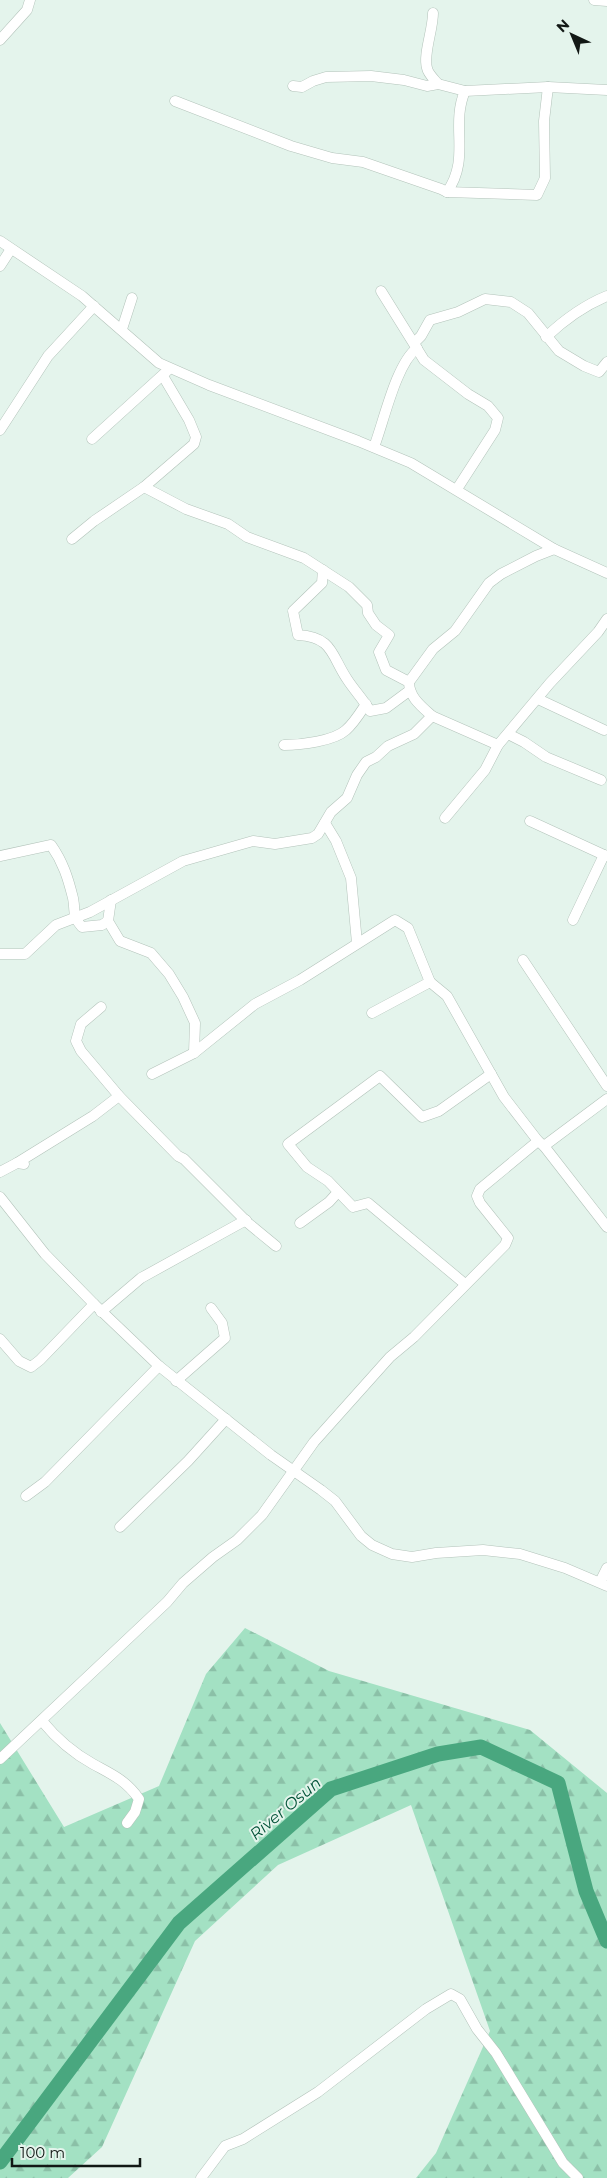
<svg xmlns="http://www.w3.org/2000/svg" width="607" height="2178" font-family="Montserrat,sans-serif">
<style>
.forest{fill:url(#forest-firs)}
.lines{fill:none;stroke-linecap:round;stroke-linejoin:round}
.river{stroke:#49a77f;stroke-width:15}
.minor-casing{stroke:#b3c3ba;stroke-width:11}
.minor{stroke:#fff;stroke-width:10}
.labels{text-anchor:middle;stroke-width:4;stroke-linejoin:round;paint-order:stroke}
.water-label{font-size:16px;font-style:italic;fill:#035338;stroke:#e4f4ec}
</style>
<defs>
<pattern id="forest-firs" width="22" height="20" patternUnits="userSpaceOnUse" patternTransform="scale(1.25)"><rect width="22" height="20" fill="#a3e1c3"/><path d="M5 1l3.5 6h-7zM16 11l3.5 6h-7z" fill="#8bc0a7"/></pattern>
</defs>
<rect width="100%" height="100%" fill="#e4f4ec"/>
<polygon class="forest" points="245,1628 329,1671 530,1730 607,1793 607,2178 416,2178 436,2153 490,2031 411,1805 278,1865 195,1941 102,2147 68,2178 0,2178 0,1723 64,1827 159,1786 206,1674"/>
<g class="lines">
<polyline class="river" points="0,2162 179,1923 331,1789 438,1754 481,1747 558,1783 586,1891 607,1941"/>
<g class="minor-casing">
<g id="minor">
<polyline points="594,0 607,1"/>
<path d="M 433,13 C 433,30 423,54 427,68 C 428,74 435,80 438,84"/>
<polyline points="0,40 27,10 30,0"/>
<polyline points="293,86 302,87 313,81 326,77 371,76 404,80 427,86 438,84 465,91 548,87 607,90"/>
<path d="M 175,101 L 291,146 L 332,158 L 363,162 L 441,189 L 447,192 C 471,158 450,126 465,91"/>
<polyline points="447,192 537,195 545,178 544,121 548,87"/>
<polyline points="0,241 82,296 159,363 209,385 358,441 411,463 554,549 607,573"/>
<polyline points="0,266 11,249"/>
<polyline points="381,291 424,360 468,394 488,406 498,418 495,430 457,489"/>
<polyline points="122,329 132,298"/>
<path d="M 546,337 C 564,320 585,305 607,296"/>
<polyline points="414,343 421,336 430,320 458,312 485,299 511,302 528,313 559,351 584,366 599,372 607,362"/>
<polyline points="0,430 48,356 94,306"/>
<polyline points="92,439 167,371"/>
<path d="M 374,447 C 384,421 396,364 417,348"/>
<polyline points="72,539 94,521 144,487 194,444 196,437 189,420 163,376"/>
<path d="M 323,570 L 322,583 L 293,611 L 298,635 C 333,637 331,655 347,679 C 354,690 363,699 370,711 L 386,708 L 409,691"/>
<polyline points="409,682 433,649 455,631 489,583 501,574 536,556 554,549"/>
<polyline points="538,699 604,730"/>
<polyline points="432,716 498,745"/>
<polyline points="508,734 524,742 546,757 601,780"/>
<path d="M 284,745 C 301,745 334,741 346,730 C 354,723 360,713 366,704"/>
<polyline points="445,818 485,770 498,745 550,683 598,632 607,619"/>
<polyline points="530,821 604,855"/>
<polyline points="325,823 336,841 351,878 357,943"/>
<path d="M 0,856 L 51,845 C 63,862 68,878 73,898 C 76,913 71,914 82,927 L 102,925 L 108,921"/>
<polyline points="111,900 108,921 120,941 151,953 169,974 183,997 195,1023 194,1053"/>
<polyline points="573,920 604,855 607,856"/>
<path d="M 0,954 L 25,954 L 56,925 L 90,912 L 183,861 L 253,841 L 275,844 L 312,838 L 318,834 L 331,812 L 347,798 L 357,775 L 366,762 L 376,757 L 388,746 L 414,734 L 432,716 C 421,706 409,697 409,682 L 386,670 L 379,652 L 389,635 L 376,625 L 368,613 L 367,605 L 349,587 L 304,558 L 247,537 L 228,524 L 186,509 L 144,487"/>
<polyline points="523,960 607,1086"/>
<polyline points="101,1007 81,1024 76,1041 81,1051 119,1096 178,1156 184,1159 248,1223 276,1246"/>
<polyline points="372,1013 430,982 447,996 504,1097 538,1141"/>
<polyline points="152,1074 194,1053 255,1004 300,980 395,920 408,928 430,982"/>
<polyline points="544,1146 607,1227"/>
<polyline points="17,1163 93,1116 119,1096"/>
<polyline points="0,1172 17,1163 24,1164"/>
<polyline points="0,1197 45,1254 94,1304 159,1366 271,1455 321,1490 335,1501 361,1536 372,1545 392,1554 412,1557 436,1553 483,1550 520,1554 565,1568 607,1586"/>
<polyline points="300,1223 329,1202 338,1192"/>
<polyline points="465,1284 368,1203 353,1207 328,1181 307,1167 288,1144 380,1076 422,1117 439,1111 491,1074"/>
<polyline points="101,1312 141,1278 246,1220"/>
<polyline points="0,1339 19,1361 31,1367 40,1360 94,1304"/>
<polyline points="176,1381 225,1338 222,1323 211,1308"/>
<polyline points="26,1496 45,1482 159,1366"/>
<polyline points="120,1527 188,1461 226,1419"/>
<polyline points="600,1582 607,1568"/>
<path d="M 42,1721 C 56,1738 73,1753 93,1764 C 111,1774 126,1780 139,1799 L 135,1812 L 127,1823"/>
<polyline points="0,1759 167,1602 183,1583 213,1557 237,1540 262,1515 314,1442 390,1357 414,1337 505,1245 508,1238 480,1203 477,1196 480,1189 538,1141 544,1146 607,1099"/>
<polyline points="201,2178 225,2146 243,2139 318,2092 426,2009 451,1994 460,1999 477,2029 496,2053 563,2163 578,2178"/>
</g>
</g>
<use href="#minor" class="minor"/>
</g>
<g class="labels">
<g class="water-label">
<text transform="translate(285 1808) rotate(-40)" y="6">River Osun</text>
</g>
</g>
<g transform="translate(572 35) rotate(316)" stroke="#e4f4ec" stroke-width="4" paint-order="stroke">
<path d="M0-4L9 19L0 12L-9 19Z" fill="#121815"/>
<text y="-8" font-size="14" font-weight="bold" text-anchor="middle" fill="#121815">N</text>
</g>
<path d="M12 2158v8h128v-8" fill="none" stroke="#121815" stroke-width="2.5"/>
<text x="20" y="2158" font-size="15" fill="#121815" stroke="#e4f4ec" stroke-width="4" paint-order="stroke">100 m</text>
</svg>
